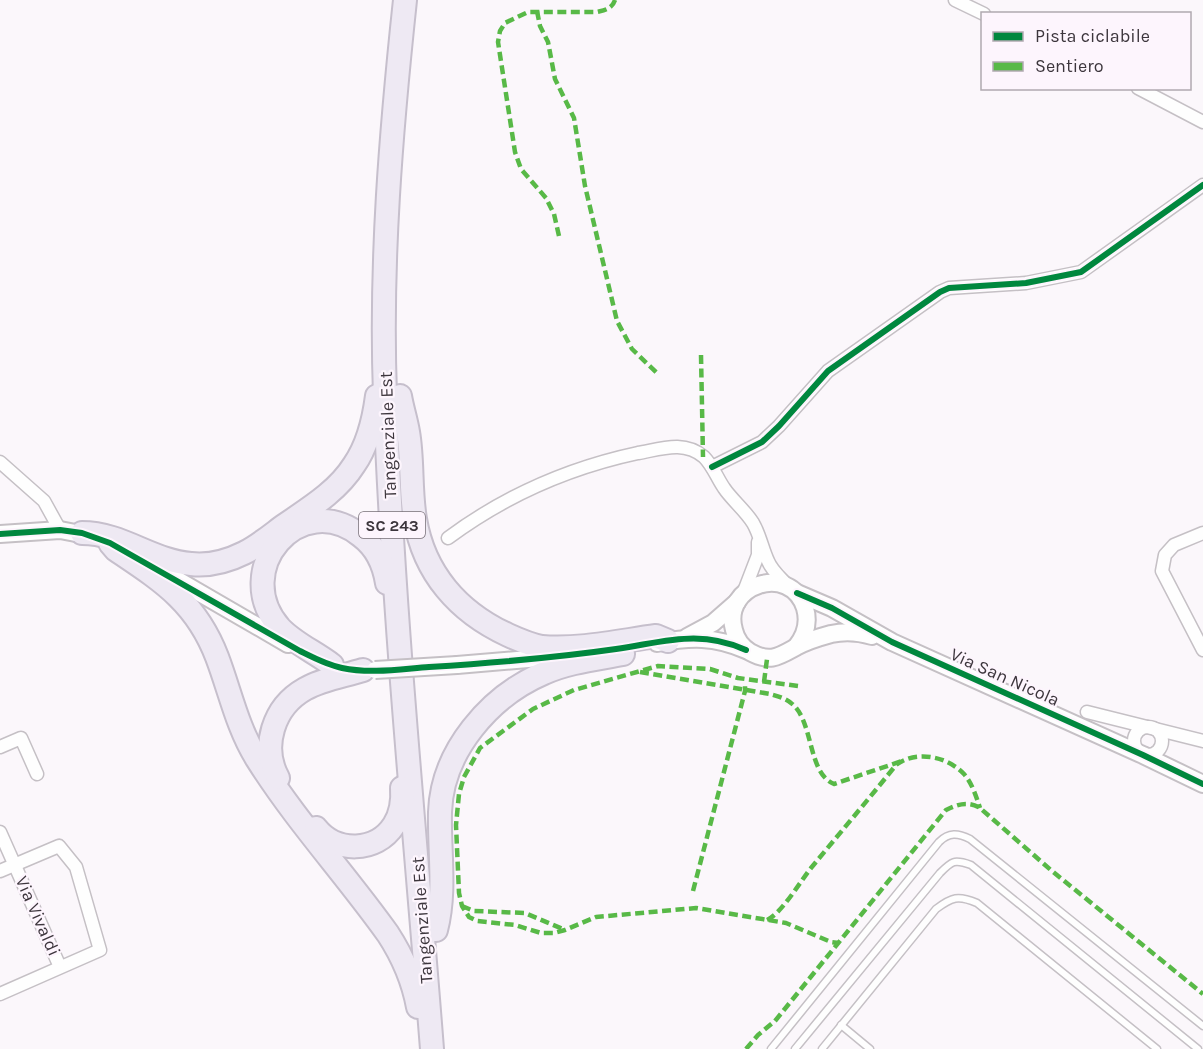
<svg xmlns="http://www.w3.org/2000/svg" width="1203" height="1049" font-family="Karla,sans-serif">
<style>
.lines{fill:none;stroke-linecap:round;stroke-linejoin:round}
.lane-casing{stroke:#c5c0c5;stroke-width:9}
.street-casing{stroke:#c5c0c5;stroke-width:15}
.secondary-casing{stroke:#c5c0c5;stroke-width:20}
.highway-casing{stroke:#c6bfcc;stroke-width:26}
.lane{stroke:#fefefe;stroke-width:6}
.street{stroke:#fefefe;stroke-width:12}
.secondary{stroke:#fefefe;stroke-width:16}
.highway{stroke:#eee9f3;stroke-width:22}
.secondary-bridge-casing{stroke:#c5c0c5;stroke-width:20;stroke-linecap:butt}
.secondary-bridge{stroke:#fefefe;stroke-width:16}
.quiet{stroke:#58b947;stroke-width:4.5;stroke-dasharray:9 4.5;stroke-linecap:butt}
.cycleway-casing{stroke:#fdf5fd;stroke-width:10}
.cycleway{stroke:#00873e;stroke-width:6}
.labels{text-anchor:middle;stroke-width:4.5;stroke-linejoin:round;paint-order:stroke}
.shield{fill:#fdf5fd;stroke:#776f77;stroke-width:1.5}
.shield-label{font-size:16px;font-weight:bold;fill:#3d363d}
.street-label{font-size:18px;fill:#3d363d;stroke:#fdf5fd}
</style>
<rect width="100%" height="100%" fill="#fbf7fb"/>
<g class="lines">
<g class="lane-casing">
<g id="lane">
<polyline points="841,1025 870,1049"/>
<path d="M 771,1049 L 939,842 C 949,832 958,833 970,839 L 1203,1026"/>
<path d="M 795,1049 L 940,873 C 952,861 954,859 971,865 L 1198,1049"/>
<path d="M 822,1049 L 936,909 C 952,897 958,895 977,903 L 1157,1049"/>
</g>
</g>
<g class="street-casing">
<g id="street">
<polyline points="955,0 984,14"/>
<polyline points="1138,88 1203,122"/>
<polyline points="0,462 44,501 60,530"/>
<polyline points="712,467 762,442 779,426 828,371 940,292 949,288 1026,283 1081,272 1203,185"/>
<polyline points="1203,533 1174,545 1165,555 1162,571 1203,650"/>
<path d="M 448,538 C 506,495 568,468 638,453 C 661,449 684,440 704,457 C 713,466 717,478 724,488 C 732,500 745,510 753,523 C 760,535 762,548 768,561 C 772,571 781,578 788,586"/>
<polyline points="743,594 758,555 758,542"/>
<polyline points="1087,712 1203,741"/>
<circle cx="1148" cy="741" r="14"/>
<polyline points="0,747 21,738 37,774"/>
<polyline points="0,832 60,967"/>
<polyline points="0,871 59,846 76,867 100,950 0,994"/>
</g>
</g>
<g class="secondary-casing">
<g id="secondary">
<polyline points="0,534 60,530 91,536"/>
<polyline points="155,567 288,644"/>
<polyline points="797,593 832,608 892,642 1143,755 1203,784"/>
<polyline points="687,637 713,623 737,602"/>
<path d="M 657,643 C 691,637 714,636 746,650"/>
<path d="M 796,647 C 806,635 809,622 805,608 C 790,562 721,585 734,630 C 736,639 742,647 750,652 C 770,663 778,657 796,647 C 806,641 820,637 831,634 C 844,631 859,632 872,636"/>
<polyline points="457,665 563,656"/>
</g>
</g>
<g class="highway-casing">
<g id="highway">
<path d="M 405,0 C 391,131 380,263 385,395 C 393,614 415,831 432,1049"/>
<path d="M 400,396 C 402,408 406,420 408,432 C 413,460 410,490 415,519 C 424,573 458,612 508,635 C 519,640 530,645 542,647 C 579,650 619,641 656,636 L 668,641"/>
<path d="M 82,533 C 122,533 152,561 191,564 C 210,566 228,561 244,553 C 258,546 270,536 282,527 C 308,509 337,492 354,465 C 368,445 374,419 377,396"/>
<path d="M 110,543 L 116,550 C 162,581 196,602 217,657 C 230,691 237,727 257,759 C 296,821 346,875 388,934 C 403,957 413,980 418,1007"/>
<path d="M 332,665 C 315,652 294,643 280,628 C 229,570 300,487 361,536 C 377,548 384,564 387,583"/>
<path d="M 278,778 C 261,747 273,707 305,689 C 322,679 344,676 363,670"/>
<path d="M 316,828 C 336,853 376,853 394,825 C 401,814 403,801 402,788"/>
<path d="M 436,930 C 446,892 439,851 440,812 C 442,751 490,696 544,673 C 568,662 597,659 623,654"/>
</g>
</g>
<use href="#lane" class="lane"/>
<use href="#street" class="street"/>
<use href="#secondary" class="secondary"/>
<use href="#highway" class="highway"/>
<g class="secondary-bridge-casing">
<polyline id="secondary-bridge" points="375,670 457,665"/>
</g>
<use href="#secondary-bridge" class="secondary-bridge"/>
<g class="quiet">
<polyline points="537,11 540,26 548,42 555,79 574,118 585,186 617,321 632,349 658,374"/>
<path d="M 559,236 L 554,214 L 546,198 L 521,169 L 515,152 L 498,42 L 500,31 L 505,23 L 528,12 L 597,12 C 605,10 612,9 615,0"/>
<polyline points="701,355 703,457"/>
<path d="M 640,672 L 770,694 C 777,696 785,698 791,703 C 814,720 807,773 834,784 L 902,761"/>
<polyline points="764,682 767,659"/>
<polyline points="798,686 738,678 710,669 658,666 574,690 533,709 480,748 464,777 459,794 456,825 459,893 462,906 469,917 477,921 515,925 541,933 554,933 565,930 596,917 696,908 786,923 831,942 839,943"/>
<polyline points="693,891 745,691 745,685"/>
<polyline points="462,906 474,911 525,913 565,930"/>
<path d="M 767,920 C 781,914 800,882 811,868 C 839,834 868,800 896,765 C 916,750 947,756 964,774 C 972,783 976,796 980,808"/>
<path d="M 746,1049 L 758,1035 L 775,1021 L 946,810 C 958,804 968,801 980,808 L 1052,871 L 1203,994"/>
</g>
<g class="cycleway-casing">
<g id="cycleway">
<polyline points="712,467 762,442 779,426 828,371 940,292 949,288 1026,283 1081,272 1203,185"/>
<path d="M 0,534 L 60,530 L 82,533 L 110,543 L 300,651 C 314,658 327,665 342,668 C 370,674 401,669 429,667 C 492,663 554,658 616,649 C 665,642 699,629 746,650"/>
<polyline points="797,593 832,608 892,642 1143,755 1203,784"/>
</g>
</g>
<use href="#cycleway" class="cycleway"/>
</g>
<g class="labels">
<rect class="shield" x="359" y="512" width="66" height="26" rx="4.5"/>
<g class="shield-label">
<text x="392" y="531">SC 243</text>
</g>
<g class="street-label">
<text transform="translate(388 435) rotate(-92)" y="6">Tangenziale Est</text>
<text transform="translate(1005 677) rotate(24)" y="6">Via San Nicola</text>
<text transform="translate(38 916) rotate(66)" y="6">Via Vivaldi</text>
<text transform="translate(422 920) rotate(-94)" y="6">Tangenziale Est</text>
</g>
</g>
<rect x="981" y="12" width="210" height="78" fill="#fdf5fd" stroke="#b0a9b0" stroke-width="1.5"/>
<rect x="993" y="32" width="30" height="9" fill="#00873e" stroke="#b0a9b0" stroke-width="1.5"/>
<text x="1035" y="42" font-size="18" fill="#3d363d">Pista ciclabile</text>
<rect x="993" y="62" width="30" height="9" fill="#58b947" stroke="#b0a9b0" stroke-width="1.5"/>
<text x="1035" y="72" font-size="18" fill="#3d363d">Sentiero</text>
</svg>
